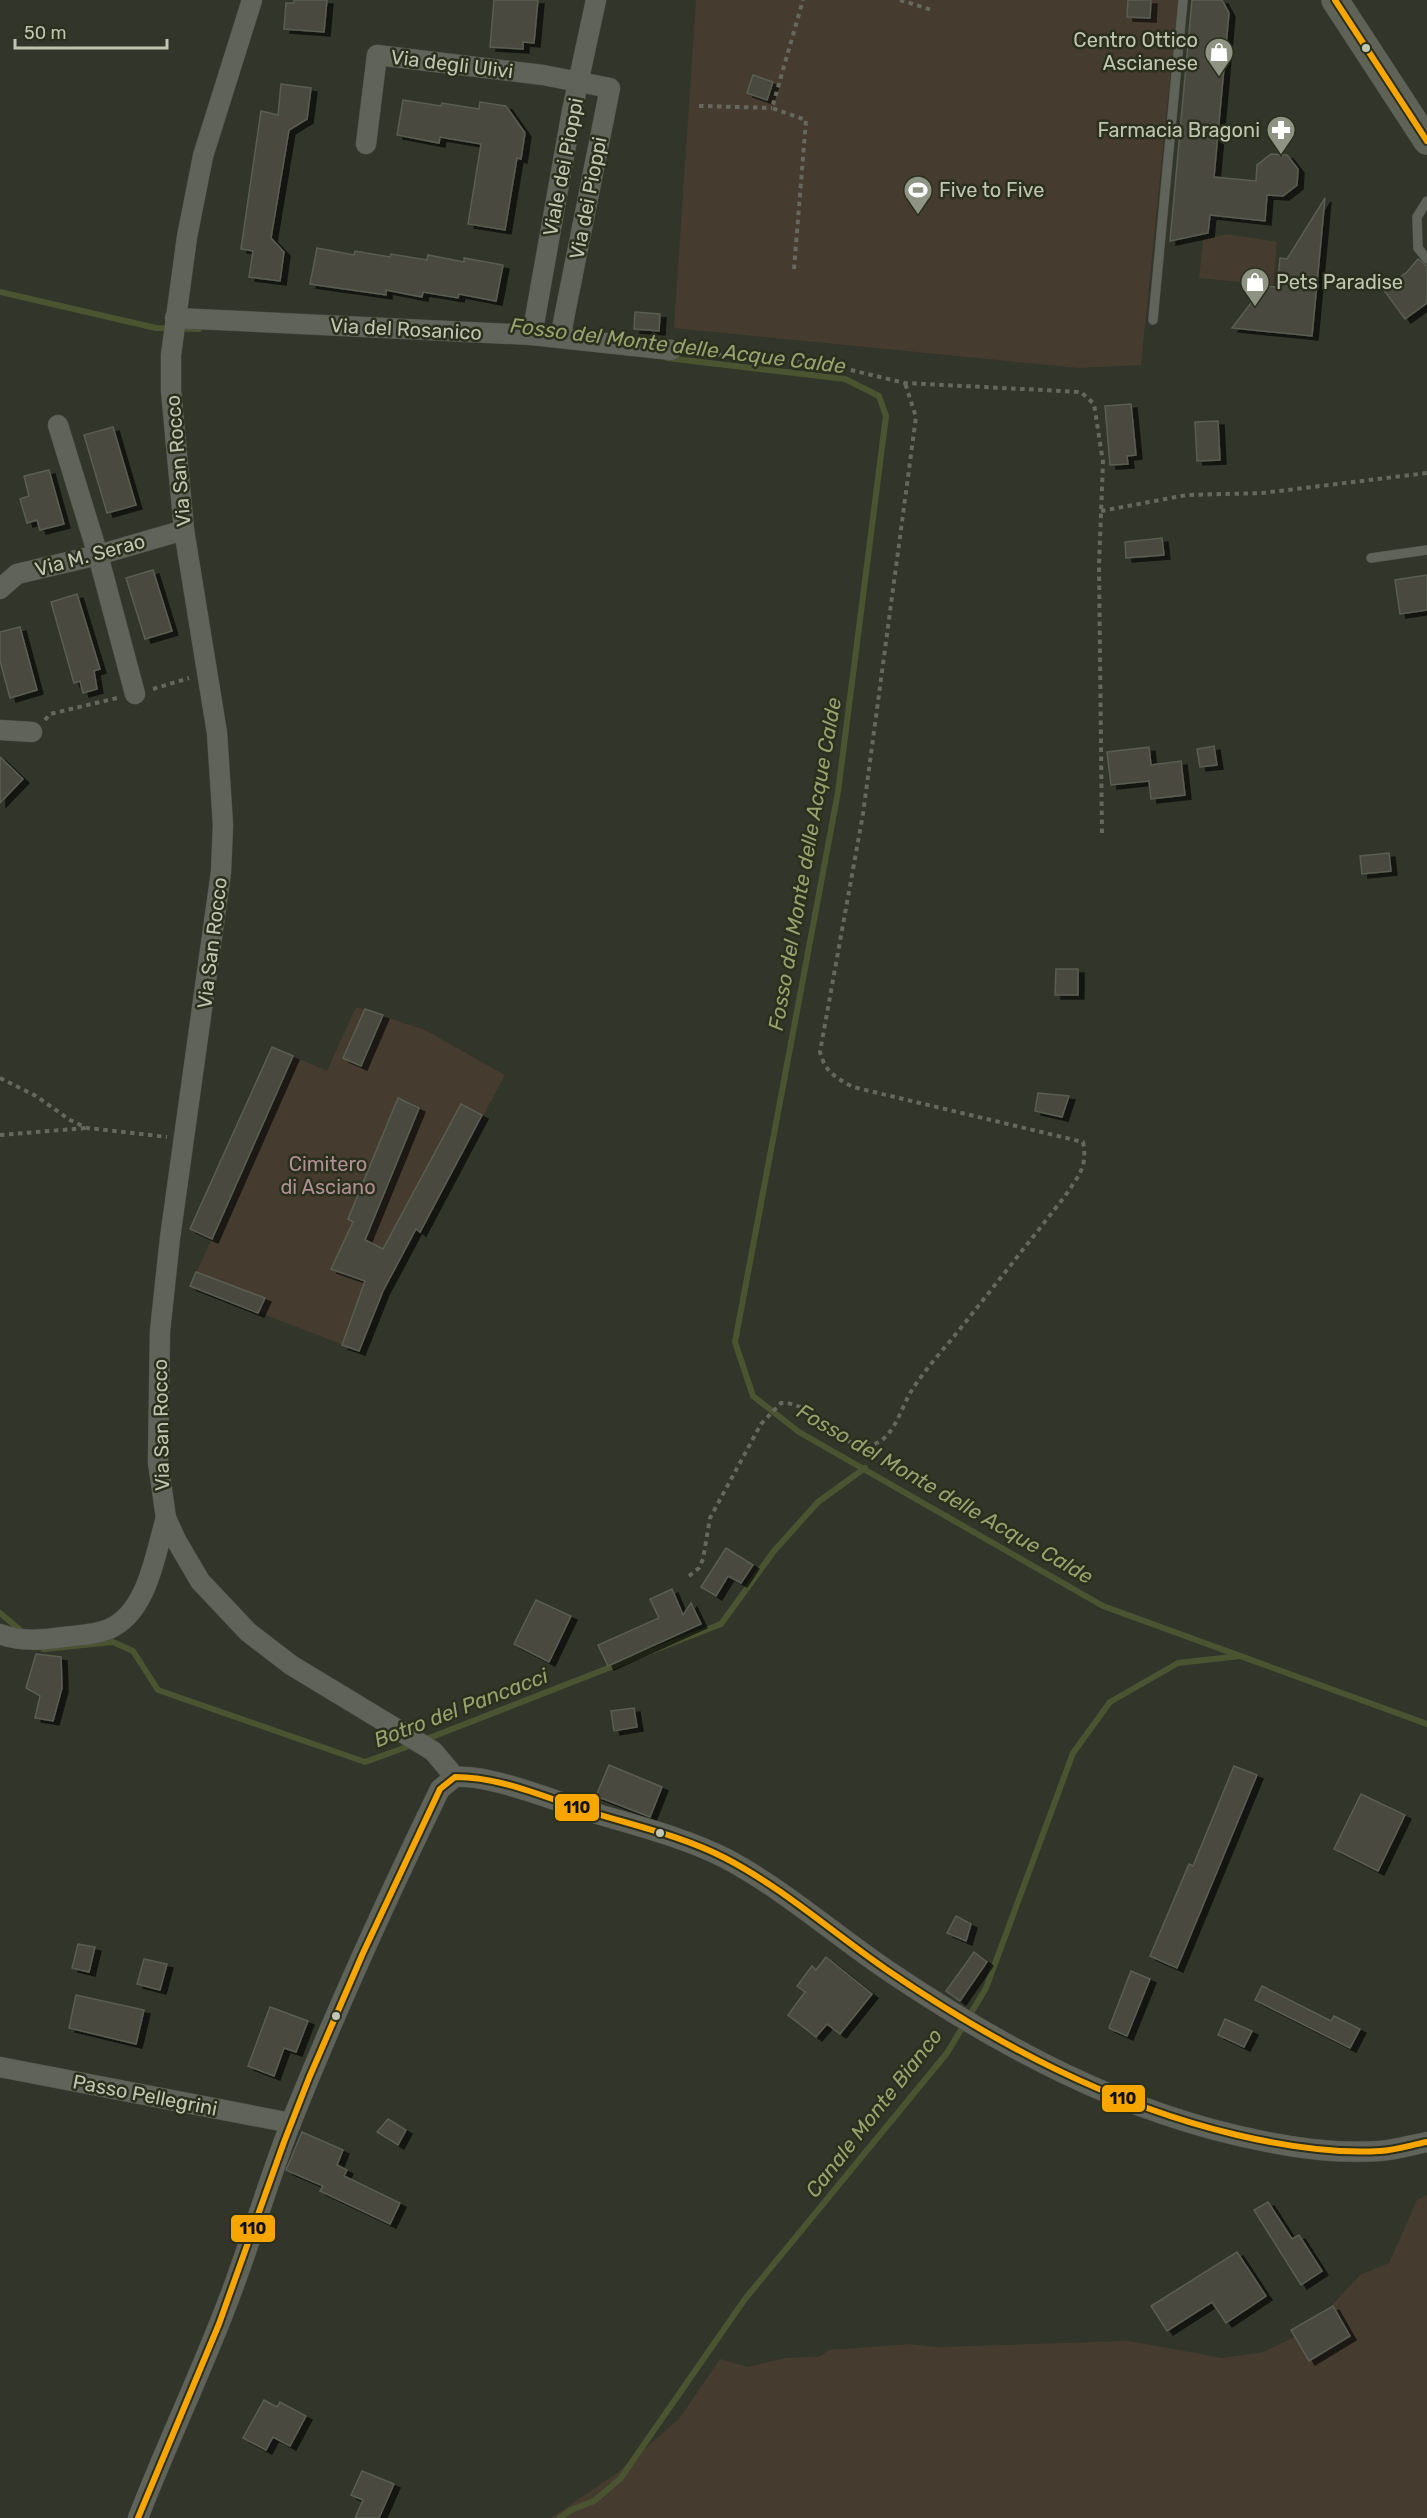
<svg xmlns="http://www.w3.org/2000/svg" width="1427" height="2518" font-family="Rubik,sans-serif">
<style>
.green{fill:#453c2f}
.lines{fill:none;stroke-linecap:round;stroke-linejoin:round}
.stream{stroke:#4b5431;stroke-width:6}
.building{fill:#484a40;stroke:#5a5d51;stroke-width:1.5;filter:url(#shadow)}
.lane-casing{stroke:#4e5047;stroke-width:10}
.street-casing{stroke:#4e5047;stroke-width:21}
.secondary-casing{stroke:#4e5047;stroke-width:28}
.path{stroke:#66685e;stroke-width:4;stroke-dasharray:4.5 4.5;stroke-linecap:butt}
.lane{stroke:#606359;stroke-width:9}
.street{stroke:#606359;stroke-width:20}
.secondary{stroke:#5f6257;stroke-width:27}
.bus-1-casing{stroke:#2b2f1d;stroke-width:10}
.bus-1{stroke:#f7a600;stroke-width:6}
.bus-dot{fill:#c1c6b3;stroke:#2b2f1d;stroke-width:2}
.labels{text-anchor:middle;stroke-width:5;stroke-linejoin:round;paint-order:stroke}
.poi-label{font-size:20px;fill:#c1c6b3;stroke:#2b2f1d;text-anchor:end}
.street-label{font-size:20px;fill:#c1c6b3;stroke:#2b2f1d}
.park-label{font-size:20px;fill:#b09094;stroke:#2b2f1d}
.water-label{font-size:21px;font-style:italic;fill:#97a36e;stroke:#2b2f1d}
.line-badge{stroke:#2b2f1d;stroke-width:2}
.pale-badge-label{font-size:16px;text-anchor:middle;font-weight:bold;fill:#111}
</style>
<defs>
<filter id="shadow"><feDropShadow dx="6" dy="4" stdDeviation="0" flood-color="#0009"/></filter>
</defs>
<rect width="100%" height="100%" fill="#323529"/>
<g class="green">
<polygon points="696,0 1178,0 1141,365 1079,368 674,328"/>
<polygon points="1226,234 1277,242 1273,285 1199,278 1203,240"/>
<polygon points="356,1007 425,1030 505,1075 420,1232 416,1230 383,1291 359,1351 190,1286 212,1239 190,1229 272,1047 327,1071"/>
<polygon points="1427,2195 1427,2518 551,2518 617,2473 679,2419 720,2359 748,2367 786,2358 819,2357 829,2350 909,2344 937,2347 1129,2341 1222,2358 1263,2352 1309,2330 1360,2275 1389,2263 1417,2200"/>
</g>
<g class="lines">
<g class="stream">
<polyline points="0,292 156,328 199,329"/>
<polyline points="667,358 845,379 879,396 886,416 838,792 735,1342 753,1396 799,1432 1103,1606 1427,1724"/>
<polyline points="0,1613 25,1634"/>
<polyline points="37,1644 44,1649 113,1642 133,1651 158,1690 365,1762 412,1745"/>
<polyline points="424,1740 721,1624 774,1551 818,1502 865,1468"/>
<polyline points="560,2518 571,2510 594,2501 620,2479 745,2299 947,2053 986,1988 1073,1753 1110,1702 1178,1663 1240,1656"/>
</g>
</g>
<g class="building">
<polygon points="294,0 327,0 324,32 284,29 286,3 294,3"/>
<polygon points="494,0 538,0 534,43 523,42 523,49 490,47"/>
<polygon points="1128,0 1151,0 1150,18 1127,17"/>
<polygon points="1192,0 1222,0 1229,13 1214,177 1256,181 1257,165 1271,154 1287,155 1298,169 1297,185 1283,196 1267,195 1265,221 1210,215 1208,233 1170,241"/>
<polygon points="753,75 773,82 767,100 747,93"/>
<polygon points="281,84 311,88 307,119 289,130 271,238 284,252 280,281 249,277 253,251 241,249 261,111 278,115"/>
<polygon points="403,100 441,106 442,103 479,109 480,102 506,106 525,133 521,159 517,158 505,230 468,224 481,144 440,137 439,143 397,135"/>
<polygon points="1325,198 1312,336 1232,328 1264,286 1277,287 1280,258 1287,259"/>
<polygon points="317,248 354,255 355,251 390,257 391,254 427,260 428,255 464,262 464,258 503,265 496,301 459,294 458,298 423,292 422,297 386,290 386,295 310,284"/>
<polygon points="1418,259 1427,266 1427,303 1405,319 1383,289 1407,272"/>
<polygon points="635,312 660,314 659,331 634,329"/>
<polygon points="1131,404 1136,455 1127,456 1128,464 1110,465 1105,406"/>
<polygon points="1218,421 1220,460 1197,461 1195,422"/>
<polygon points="113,427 136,505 107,513 84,435"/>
<polygon points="49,470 64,524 40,530 37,520 27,523 20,499 29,496 24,476"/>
<polygon points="1162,538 1164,555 1126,558 1125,542"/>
<polygon points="153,570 172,631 145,639 126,578"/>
<polygon points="1427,575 1427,610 1400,614 1395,580"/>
<polygon points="77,594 100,669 94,671 97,689 83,693 80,681 74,683 51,602"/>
<polygon points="20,627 37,690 10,698 0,661 0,632"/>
<polygon points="1214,746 1217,765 1200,767 1197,749"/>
<polygon points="1149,747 1151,765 1181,761 1185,795 1151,799 1149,781 1111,785 1107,752"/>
<polygon points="0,757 23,779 0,803"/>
<polygon points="1389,853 1391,871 1362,874 1360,856"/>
<polygon points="1056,969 1078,969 1078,995 1055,995"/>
<polygon points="365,1009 383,1015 361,1066 343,1058"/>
<polygon points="272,1047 293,1056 212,1239 190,1229"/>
<polygon points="1038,1093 1069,1096 1062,1117 1035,1111"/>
<polygon points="398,1098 419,1108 365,1240 383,1249 461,1104 482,1115 420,1232 416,1229 383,1291 359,1351 342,1345 365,1281 331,1269 353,1222 348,1219"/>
<polygon points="196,1272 265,1298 258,1313 190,1286"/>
<polygon points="726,1548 753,1565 741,1583 728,1576 716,1596 701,1587"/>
<polygon points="672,1589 683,1615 691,1603 701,1624 608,1666 598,1645 659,1618 650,1599"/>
<polygon points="536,1600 571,1616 549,1662 514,1644"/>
<polygon points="36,1654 61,1657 62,1688 53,1721 35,1718 40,1696 26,1688"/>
<polygon points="634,1708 637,1727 614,1731 611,1711"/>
<polygon points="609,1765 662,1787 650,1817 596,1796"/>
<polygon points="1234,1766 1257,1775 1177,1968 1150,1956 1189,1864 1193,1866"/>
<polygon points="1361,1794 1405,1815 1378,1871 1334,1849"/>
<polygon points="956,1916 971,1924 966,1941 947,1933"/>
<polygon points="78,1944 95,1947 89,1972 72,1968"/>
<polygon points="974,1952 987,1962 960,2001 946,1991"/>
<polygon points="826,1957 872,1994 840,2034 827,2024 816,2037 788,2015 805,1992 797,1986 812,1966 816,1970"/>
<polygon points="144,1959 167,1964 160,1990 137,1984"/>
<polygon points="1131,1971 1150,1979 1127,2036 1109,2028"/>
<polygon points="1262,1986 1331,2021 1334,2016 1360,2029 1350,2048 1255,2000"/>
<polygon points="76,1995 144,2010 136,2044 69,2028"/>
<polygon points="270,2007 308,2021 296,2052 284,2048 274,2076 248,2066"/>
<polygon points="1225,2019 1252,2031 1244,2047 1218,2035"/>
<polygon points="388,2119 406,2130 398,2145 377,2132"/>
<polygon points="302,2132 343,2150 337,2165 347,2170 344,2176 400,2203 390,2224 320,2191 323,2186 286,2170"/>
<polygon points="1268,2202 1292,2239 1299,2235 1322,2271 1301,2285 1254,2210"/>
<polygon points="1237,2252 1266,2296 1226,2323 1212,2302 1167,2331 1151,2306"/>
<polygon points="1333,2306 1350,2336 1309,2361 1291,2330"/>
<polygon points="264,2400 277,2407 280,2402 306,2416 290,2446 273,2437 266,2450 243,2438"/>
<polygon points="362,2471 394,2484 379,2518 355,2518 363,2500 351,2495"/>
</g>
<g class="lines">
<g class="lane-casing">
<g id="lane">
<polyline points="1427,201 1417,217 1418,248 1427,259"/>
<polyline points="1153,320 1183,0"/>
<polyline points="1371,558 1427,550"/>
</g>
</g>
<g class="street-casing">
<g id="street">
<polyline points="252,0 203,156 187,237 171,355 171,390 184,530 217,733 223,825 221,872 170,1238 160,1331 158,1462 166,1518 176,1540 200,1581 248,1632 291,1665 433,1751 455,1777"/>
<polyline points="366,144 377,55 543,75 610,88 560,338"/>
<polyline points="175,318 532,335 671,350"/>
<polyline points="532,335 572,111 596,0"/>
<polyline points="58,425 98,555 135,694"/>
<polyline points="0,589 17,574 98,555 184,530"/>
<polyline points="0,730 32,732"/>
<path d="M 0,1634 C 20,1642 43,1640 64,1637 C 79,1635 95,1635 109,1629 C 148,1612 155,1554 166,1518"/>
<polyline points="0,2067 291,2123"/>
<path d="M 138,2518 C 167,2443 202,2371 230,2296 C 252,2238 269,2178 292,2120 C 337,2008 387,1898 440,1789 L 455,1777 C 487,1774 551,1799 584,1810 C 630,1824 681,1836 725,1858 C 782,1888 834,1934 887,1970 C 1001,2047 1123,2113 1258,2140 C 1299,2149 1338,2154 1380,2151 C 1396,2150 1411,2145 1427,2142"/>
</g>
</g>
<g class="secondary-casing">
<polyline id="secondary" points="1335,0 1427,141"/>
</g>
<g class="path">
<polyline points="900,0 932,10"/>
<polyline points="699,106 772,108"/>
<polyline points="794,269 806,120 772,108 803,0"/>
<polyline points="690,352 830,365 905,383 1081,392 1094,404 1103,462 1099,565 1102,836"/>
<polyline points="1101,511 1187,495 1263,493 1427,473"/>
<polyline points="153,689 189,678"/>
<polyline points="45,720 50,714 117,698"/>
<polyline points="0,1078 36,1096 70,1120 87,1128 167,1137"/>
<polyline points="0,1135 86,1128"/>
<path d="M 689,1576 L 699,1568 L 703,1559 L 710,1518 L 761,1424 L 781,1403 C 815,1401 833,1448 869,1445 C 893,1443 901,1407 912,1390 C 926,1368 944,1349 960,1329 C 995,1285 1030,1241 1065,1196 C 1078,1176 1088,1168 1083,1142 L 853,1087 C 836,1078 825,1072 820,1052 L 863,814 L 916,417 L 905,383"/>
</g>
<use href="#lane" class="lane"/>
<use href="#street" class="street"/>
<use href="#secondary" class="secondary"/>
<g class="bus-1-casing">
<g id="bus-1">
<polyline points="1335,0 1427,141"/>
<path d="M 138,2518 L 219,2324 L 284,2142 L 309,2078 L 363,1953 L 440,1789 L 455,1777 C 500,1777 542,1796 584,1810 C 631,1825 680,1835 725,1858 C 783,1888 833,1933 887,1970 C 994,2043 1110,2105 1237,2135 C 1284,2146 1332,2154 1380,2151 C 1396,2150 1411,2145 1427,2142"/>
</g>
</g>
<use href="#bus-1" class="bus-1"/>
</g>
<defs>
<g id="shop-pin" transform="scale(1.5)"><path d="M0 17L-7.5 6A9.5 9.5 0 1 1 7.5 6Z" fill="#8f9383" stroke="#2b2f1d"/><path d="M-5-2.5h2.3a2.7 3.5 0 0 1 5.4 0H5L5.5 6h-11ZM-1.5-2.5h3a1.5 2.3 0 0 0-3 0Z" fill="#fff"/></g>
<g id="pharmacy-pin" transform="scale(1.5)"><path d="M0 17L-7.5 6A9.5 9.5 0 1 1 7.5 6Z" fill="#8f9383" stroke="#2b2f1d"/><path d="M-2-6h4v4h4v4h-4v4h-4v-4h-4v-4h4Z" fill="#fff"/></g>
<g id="stadium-pin" transform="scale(1.5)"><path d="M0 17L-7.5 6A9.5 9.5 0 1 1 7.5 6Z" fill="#8f9383" stroke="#2b2f1d"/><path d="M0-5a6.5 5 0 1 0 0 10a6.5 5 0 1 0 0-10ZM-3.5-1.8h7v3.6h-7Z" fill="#fff"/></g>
</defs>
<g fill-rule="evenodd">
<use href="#shop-pin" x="1219" y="52"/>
<use href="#pharmacy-pin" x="1281" y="130"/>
<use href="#stadium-pin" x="918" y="190"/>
<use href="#shop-pin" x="1255" y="282"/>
</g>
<g class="bus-dot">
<circle cx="1366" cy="48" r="5"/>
<circle cx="660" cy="1833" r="5"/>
<circle cx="336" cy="2016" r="5"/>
</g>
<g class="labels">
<g class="poi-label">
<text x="1198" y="47">Centro Ottico<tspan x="1198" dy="23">Ascianese</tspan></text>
<text x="1260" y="137">Farmacia Bragoni</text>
<text x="939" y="197" text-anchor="start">Five to Five</text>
<text x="1276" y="289" text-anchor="start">Pets Paradise</text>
</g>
<g class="street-label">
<text transform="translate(452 64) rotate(7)" y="7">Via degli Ulivi</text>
<text transform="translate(563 167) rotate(-79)" y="7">Viale dei Pioppi</text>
<text transform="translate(588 198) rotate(-79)" y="7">Via dei Pioppi</text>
<text transform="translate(406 329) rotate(3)" y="7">Via del Rosanico</text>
<text transform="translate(178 461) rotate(-95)" y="7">Via San Rocco</text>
<text transform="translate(90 555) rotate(-15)" y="7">Via M. Serao</text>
<text transform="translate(212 943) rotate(-83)" y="7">Via San Rocco</text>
<text transform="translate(161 1425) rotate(-91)" y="7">Via San Rocco</text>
<text transform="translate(145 2095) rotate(11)" y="7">Passo Pellegrini</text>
</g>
<g class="park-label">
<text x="328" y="1171">Cimitero<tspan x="328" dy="23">di Asciano</tspan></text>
</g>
<g class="water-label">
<text transform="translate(678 346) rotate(7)" y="7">Fosso del Monte delle Acque Calde</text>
<text transform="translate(805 864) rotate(-80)" y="7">Fosso del Monte delle Acque Calde</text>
<text transform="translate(945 1494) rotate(30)" y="7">Fosso del Monte delle Acque Calde</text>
<text transform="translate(461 1708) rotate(-21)" y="7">Botro del Pancacci</text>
<text transform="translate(874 2113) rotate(-52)" y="7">Canale Monte Bianco</text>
</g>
</g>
<g class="line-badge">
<rect x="554" y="1793" width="46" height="29" rx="6" fill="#f7a600"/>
<rect x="1101" y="2084" width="45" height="29" rx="6" fill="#f7a600"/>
<rect x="230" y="2214" width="46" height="29" rx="6" fill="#f7a600"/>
</g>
<g class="pale-badge-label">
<text x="577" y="1813">110</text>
<text x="1123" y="2104">110</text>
<text x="253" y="2234">110</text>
</g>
<path d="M15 39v9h152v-9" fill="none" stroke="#c1c6b3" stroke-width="3"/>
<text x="24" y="39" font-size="18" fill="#c1c6b3" stroke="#2b2f1d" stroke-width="4.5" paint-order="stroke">50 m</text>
</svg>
